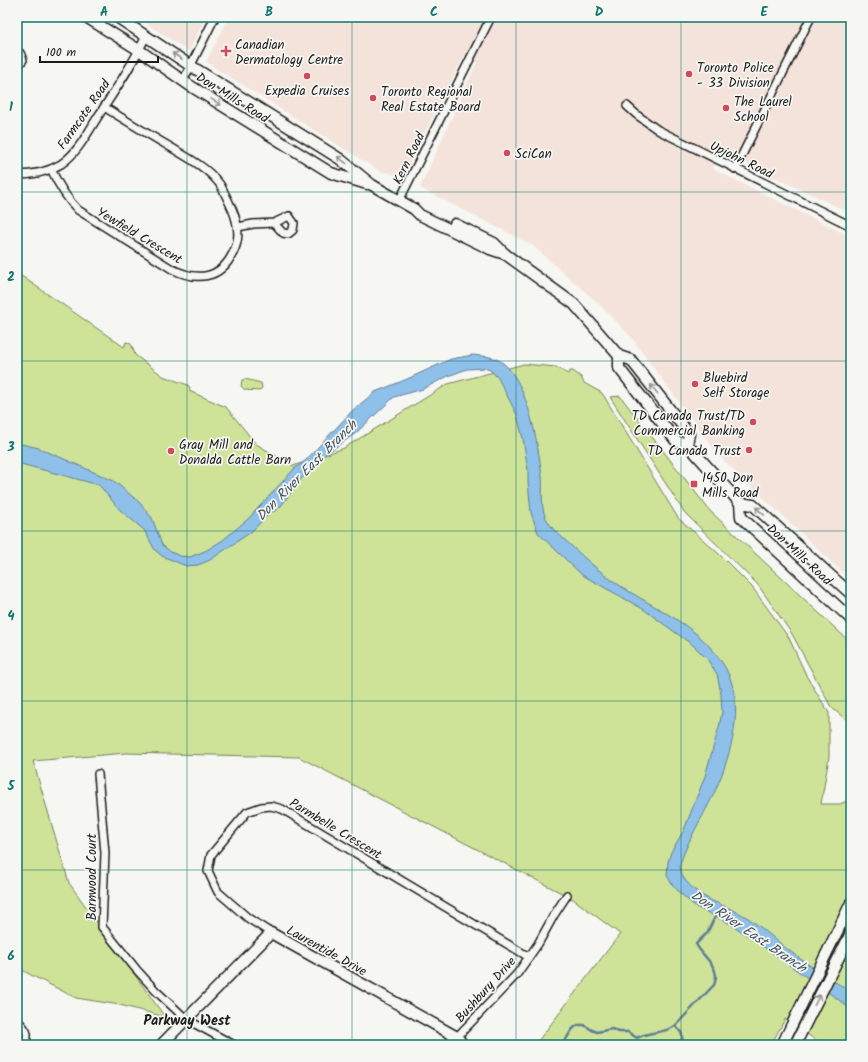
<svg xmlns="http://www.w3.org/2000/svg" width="868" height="1062" font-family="Kalam,sans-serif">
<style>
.built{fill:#f4e3da}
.green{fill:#cee398;stroke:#75805a}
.water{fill:#8ec0ea;stroke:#607e98}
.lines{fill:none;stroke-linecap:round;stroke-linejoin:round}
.stream{stroke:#607e98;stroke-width:2.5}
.street-casing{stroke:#1c1c1c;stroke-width:10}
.secondary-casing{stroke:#1c1c1c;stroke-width:13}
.street{stroke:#f6f6f2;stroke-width:7}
.secondary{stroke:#f6f6f2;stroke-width:10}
.oneway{stroke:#949492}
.grid{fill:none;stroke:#0f766e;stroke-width:1;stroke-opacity:0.55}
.poi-dot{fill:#d1495b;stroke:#f6f6f2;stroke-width:1.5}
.labels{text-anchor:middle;stroke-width:3.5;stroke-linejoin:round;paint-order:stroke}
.poi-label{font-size:13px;fill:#1c1c1c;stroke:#f6f6f2;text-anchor:start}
.street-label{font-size:13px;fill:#1c1c1c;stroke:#f6f6f2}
.water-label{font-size:14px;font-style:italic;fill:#445564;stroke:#f6f6f2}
.neighbourhood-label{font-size:14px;font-weight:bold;fill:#1c1c1c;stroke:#f6f6f2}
.neatline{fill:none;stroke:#0f766e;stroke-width:1.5}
.grid-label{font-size:13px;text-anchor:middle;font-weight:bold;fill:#0f766e}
</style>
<rect width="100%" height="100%" fill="#f6f6f2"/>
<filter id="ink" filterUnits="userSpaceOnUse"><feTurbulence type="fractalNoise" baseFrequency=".025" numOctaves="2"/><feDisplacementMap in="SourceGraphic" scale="8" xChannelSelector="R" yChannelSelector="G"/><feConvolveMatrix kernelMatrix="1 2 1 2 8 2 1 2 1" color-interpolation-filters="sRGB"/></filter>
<g filter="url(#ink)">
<g class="built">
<polygon points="136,17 206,17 189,51"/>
<polygon points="229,17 851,17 851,213 721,152 713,169 851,237 851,580 720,457 631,337 598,303 532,245 420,188 477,62 464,56 402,177 378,170 206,62"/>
</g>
<g class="green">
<polygon points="17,273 124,347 126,342 130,343 132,346 135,355 163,376 188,385 190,388 189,391 226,407 256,444 293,466 344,448 448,384 524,364 556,367 568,374 570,371 573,371 581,377 584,383 602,393 678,518 718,553 752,587 789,638 807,677 829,713 829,757 821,804 840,804 851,799 851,1044 823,1045 785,1019 771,1045 535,1045 620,934 573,899 299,757 126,753 33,761 69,883 165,1017 120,1005 76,998 31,975 17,967"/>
<polygon points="245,379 261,383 262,388 259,391 245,390 241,386 242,380"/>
<polygon points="620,396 710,511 851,643 851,724 831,707 792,634 758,585 684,512 610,397"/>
</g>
<path class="water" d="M 473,355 C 479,356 488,356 494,358 C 527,369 538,446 542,476 C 543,488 541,501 544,513 C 546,520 551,526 555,531 C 573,547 590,564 609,578 C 648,607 701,623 726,669 C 746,706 731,755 715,791 C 708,808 680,853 680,868 C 681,871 682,875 683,877 C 699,901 726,904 748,918 C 766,930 782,946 799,958 C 816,970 834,981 851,992 L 851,1010 L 839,1000 L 731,924 L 696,907 L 682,895 L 671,883 L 667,875 L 668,862 L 671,852 L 684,830 L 705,776 L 719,727 L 722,712 L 721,694 L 717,674 L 707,659 L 694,646 L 643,609 L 582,575 L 538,533 L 531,513 L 528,482 L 528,470 L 523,439 L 517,415 L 498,378 L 490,370 L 484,368 L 467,369 L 448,376 L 423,389 L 394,397 L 356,433 L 315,462 L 307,474 L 301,479 L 281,506 L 275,511 L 271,512 L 251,532 L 210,560 L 198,565 L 186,566 L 162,556 L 155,550 L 144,530 L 119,509 L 99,485 L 21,464 L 17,461 L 17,443 L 39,448 L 114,481 L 139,502 L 152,518 L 162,545 L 171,552 L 180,556 L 190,557 L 207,550 L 223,540 L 248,519 L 295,468 L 305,461 L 353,410 L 375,392 L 405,380 L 451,359 Z"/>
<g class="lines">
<g class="stream">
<path d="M 675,1026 C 682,1032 684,1035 681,1045"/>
<path d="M 562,1045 C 569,1038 569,1029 578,1025 L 584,1025 L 592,1030 L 597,1032 L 612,1029 L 619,1032 L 628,1032 L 637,1038 C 651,1030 662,1035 675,1026 L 714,985 C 722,967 703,958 696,944 L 707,933 L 717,913"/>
</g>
<g class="street-casing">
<g id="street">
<polyline points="17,52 20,53 23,60 17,67"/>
<polyline points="183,81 215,17"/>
<polyline points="627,106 637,115 658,130 851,226"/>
<path d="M 51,169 C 58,184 66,198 78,210 L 172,269 C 196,281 220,280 233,253 C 237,245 239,235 237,226 C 236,215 231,207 227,198 C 224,193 222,186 218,182 C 206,167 188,158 172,148 C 149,135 127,121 104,107"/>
<polyline points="735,169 811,17"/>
<path d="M 17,175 C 33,175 48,172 61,164 C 78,153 88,132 99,115 C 116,89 133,64 146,36"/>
<polyline points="399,201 491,17"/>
<polyline points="238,227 253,224 274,223 283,233 288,234 293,230 294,223 289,216 274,223"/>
<polyline points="98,774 105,853 102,927 136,969 156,991 186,1019 234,1045"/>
<polyline points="271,933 248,918 218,892 208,871 211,855 247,812 261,807 271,806 282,809 529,957"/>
<path d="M 17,1025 L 21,1024 C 29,1033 28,1035 25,1045"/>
<polyline points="457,1037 517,974 538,944 554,915 567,895"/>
</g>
</g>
<g class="secondary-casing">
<g id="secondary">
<polyline points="86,17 139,50 189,85 331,173 367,184"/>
<polyline points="117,17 191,66 340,159 372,185 414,209 420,215 490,249 505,254"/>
<polyline points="455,224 494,243 505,254 574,304 619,356 631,360 689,434 687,444"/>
<polyline points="619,356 619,368 676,441 687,444 740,503 753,505 851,594"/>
<polyline points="740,503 741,517 851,619"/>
<polyline points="161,1045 271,933 457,1037 463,1045"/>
<polyline points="782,1045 851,903"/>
<polyline points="795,1045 851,933"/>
</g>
</g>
<use href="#street" class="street"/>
<use href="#secondary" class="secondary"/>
</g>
<defs><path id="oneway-shaft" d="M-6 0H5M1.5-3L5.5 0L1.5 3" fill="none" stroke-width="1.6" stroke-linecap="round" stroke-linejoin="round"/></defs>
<g class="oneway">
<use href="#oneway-shaft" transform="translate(177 56) rotate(-147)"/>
<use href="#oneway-shaft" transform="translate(216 102) rotate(32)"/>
<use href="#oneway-shaft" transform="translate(342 160) rotate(-143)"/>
<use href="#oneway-shaft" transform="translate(654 389) rotate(-128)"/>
<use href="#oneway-shaft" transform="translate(760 511) rotate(-137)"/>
<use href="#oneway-shaft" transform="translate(817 1000) rotate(-64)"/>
</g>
</g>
<path class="grid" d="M 187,17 L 187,1045M 352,17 L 352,1045M 516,17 L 516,1045M 681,17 L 681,1045M 17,192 L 851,192M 17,361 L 851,361M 17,531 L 851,531M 17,701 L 851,701M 17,870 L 851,870"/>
<g class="poi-dot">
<path d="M224 45h4v4h4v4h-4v4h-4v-4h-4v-4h4z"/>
<circle cx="689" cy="74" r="4"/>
<circle cx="307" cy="76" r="4"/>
<circle cx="373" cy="98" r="4"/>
<circle cx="726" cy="108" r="4"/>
<circle cx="507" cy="153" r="4"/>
<circle cx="695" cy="384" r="4"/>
<circle cx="753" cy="422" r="4"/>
<circle cx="749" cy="450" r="4"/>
<circle cx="171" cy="451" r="4"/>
<rect x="690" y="480" width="8" height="8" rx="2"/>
</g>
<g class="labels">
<g class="poi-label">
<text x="235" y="49">Canadian<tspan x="235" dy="15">Dermatology Centre</tspan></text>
<text x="697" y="72">Toronto Police<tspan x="697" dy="15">- 33 Division</tspan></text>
<text x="307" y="95" text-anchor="middle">Expedia Cruises</text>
<text x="381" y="96">Toronto Regional<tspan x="381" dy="15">Real Estate Board</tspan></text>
<text x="734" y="106">The Laurel<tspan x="734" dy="15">School</tspan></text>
<text x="515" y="158">SciCan</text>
<text x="703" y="382">Bluebird<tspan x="703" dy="15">Self Storage</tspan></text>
<text x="745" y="420" text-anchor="end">TD Canada Trust/TD<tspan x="745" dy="15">Commercial Banking</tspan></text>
<text x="179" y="449">Gray Mill and<tspan x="179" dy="15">Donalda Cattle Barn</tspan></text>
<text x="741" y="455" text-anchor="end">TD Canada Trust</text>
<text x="702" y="482">1450 Don<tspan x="702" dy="15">Mills Road</tspan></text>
</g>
<g class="street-label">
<text transform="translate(233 97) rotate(32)" y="5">Don Mills Road</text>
<text transform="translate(83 114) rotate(-55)" y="5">Farmcote Road</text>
<text transform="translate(408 158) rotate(-64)" y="5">Kern Road</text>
<text transform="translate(742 159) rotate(26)" y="5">Upjohn Road</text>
<text transform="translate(140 235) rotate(31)" y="5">Yewfield Crescent</text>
<text transform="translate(800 554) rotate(43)" y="5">Don Mills Road</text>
<text transform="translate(336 828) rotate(31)" y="5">Parmbelle Crescent</text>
<text transform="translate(91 877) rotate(-90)" y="5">Barnwood Court</text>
<text transform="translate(327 950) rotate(29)" y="5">Laurentide Drive</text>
<text transform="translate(485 989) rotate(-48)" y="5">Bushbury Drive</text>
</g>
<g class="water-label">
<text transform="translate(306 470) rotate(-45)" y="5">Don River East Branch</text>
<text transform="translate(749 931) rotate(34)" y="5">Don River East Branch</text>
</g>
<g class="neighbourhood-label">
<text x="187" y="1025">Parkway West</text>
</g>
</g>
<rect width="868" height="1062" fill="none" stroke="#f6f6f2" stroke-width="44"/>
<path d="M40 56v6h118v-6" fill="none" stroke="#1c1c1c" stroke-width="2"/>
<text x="46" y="56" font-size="12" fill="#1c1c1c" stroke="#f6f6f2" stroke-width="3" paint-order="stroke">100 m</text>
<rect x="22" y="22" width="824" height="1018" class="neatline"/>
<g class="grid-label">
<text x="104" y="16">A</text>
<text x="269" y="16">B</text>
<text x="434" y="16">C</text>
<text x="599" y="16">D</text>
<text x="764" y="16">E</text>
<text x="11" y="111">1</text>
<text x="11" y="281">2</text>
<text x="11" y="451">3</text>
<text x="11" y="620">4</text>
<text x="11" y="790">5</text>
<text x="11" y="960">6</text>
</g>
</svg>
